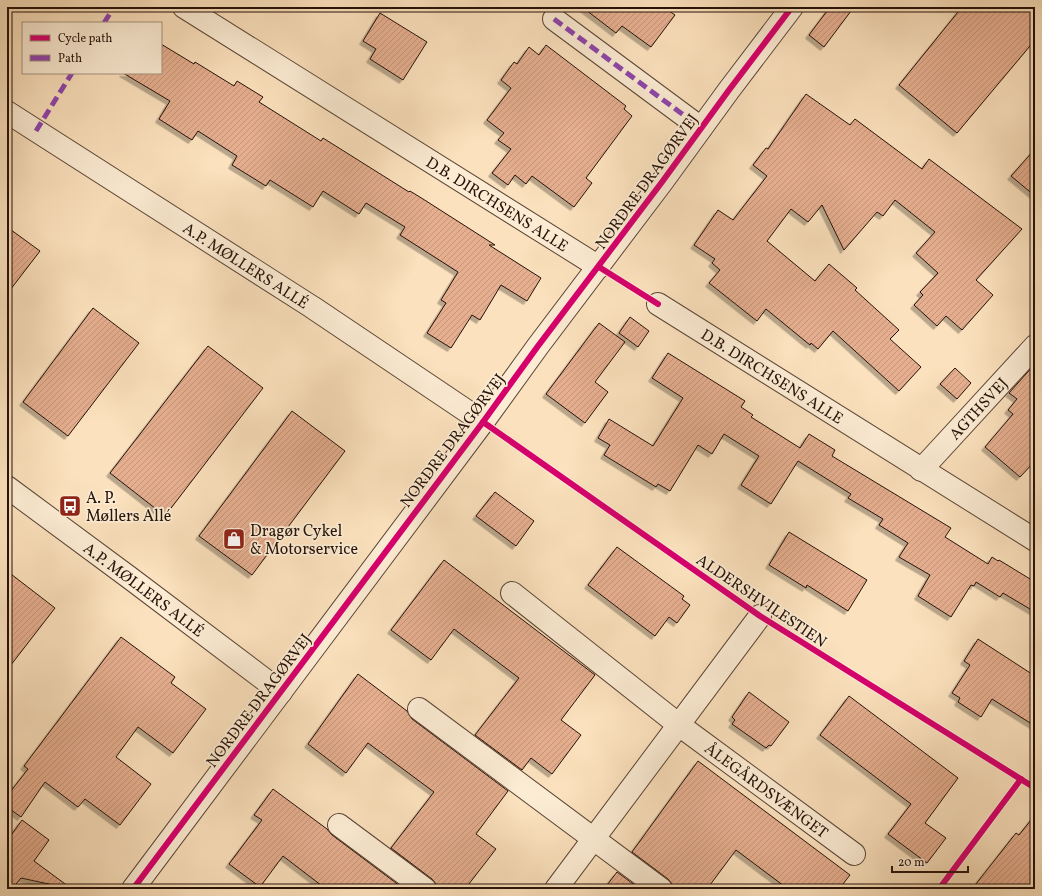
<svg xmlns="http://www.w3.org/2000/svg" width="1042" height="896" font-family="Vollkorn,serif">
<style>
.building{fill:url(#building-hatch);stroke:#261108;filter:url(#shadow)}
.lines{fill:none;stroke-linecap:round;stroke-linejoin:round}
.minor-casing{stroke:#5b4535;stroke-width:24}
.minor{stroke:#fcecd4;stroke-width:22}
.quiet{stroke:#8e44ad;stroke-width:5;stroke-dasharray:10 5;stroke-linecap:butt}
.cycleway-casing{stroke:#fcecd4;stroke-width:8}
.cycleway{stroke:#d6006c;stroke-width:6}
.labels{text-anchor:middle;stroke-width:3.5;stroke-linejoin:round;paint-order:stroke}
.street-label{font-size:16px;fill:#261108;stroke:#fcecd4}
.poi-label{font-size:16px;fill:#261108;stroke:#fcecd4;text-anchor:start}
</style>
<defs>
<pattern id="building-hatch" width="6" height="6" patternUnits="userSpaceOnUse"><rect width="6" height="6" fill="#e5ae8f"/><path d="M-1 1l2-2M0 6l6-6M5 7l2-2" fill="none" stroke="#c4957a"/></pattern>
<filter id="shadow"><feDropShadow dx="-3.5" dy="3.5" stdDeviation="0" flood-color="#0004"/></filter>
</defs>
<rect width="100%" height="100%" fill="#fbe1bd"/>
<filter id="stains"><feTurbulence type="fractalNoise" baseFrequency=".005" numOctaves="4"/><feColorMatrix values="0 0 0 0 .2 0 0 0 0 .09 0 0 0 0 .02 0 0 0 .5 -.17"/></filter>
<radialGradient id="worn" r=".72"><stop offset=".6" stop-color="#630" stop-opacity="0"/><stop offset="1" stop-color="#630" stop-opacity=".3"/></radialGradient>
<g class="building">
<polygon points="582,7 664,7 675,15 651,47 622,26 616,33"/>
<polygon points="830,7 854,7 824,47 809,35"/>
<polygon points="962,7 1035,7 1035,40 957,133 899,85"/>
<polygon points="380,13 427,42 403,80 370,59 376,49 363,41"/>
<polygon points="161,44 194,64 195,62 234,86 237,81 263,97 259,102 321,141 323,138 409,192 410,191 423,199 495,245 489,245 541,278 527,301 501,285 480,320 472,315 451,348 427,333 446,303 441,300 458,272 400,235 405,227 366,203 359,214 323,191 313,207 270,180 266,186 232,165 237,156 198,131 192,140 159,119 170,101 123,73 161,73"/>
<polygon points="546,45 626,106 624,109 632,116 586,178 592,183 574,207 532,176 526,184 515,175 508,185 492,173 511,149 498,140 504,133 487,120 511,88 501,80 514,62 517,64 529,47 539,55"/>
<polygon points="806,94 850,125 855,119 922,169 929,159 1022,229 976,280 993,295 962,330 946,316 937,326 914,305 923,295 920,292 938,273 916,253 935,232 895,200 883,216 877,212 844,250 822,205 808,222 791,209 767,241 815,281 829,264 857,288 855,290 899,330 890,339 921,367 899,391 833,331 818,349 811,343 810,345 766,309 757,321 709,283 720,270 712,263 715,259 694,245 718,210 733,220 767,176 753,165 766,148 768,149"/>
<polygon points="1035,149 1035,196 1011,176"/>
<polygon points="7,227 40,251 7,294"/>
<polygon points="93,308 139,343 68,436 23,402"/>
<polygon points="630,317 649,331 638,347 619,333"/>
<polygon points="599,323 625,342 595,382 608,392 585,423 546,394"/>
<polygon points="208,346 263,388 165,516 110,473"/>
<polygon points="668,353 745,401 741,407 753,415 751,417 800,448 809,434 835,450 832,456 951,528 945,537 988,564 992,557 998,561 999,560 1035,582 1035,612 1003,593 1000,597 976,582 974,586 971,585 951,617 918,596 930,575 899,557 908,543 879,525 883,519 848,498 851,494 798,461 771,504 741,485 759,456 724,434 712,454 698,445 670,491 658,484 656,487 604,455 610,445 598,438 609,419 653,446 683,398 652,378"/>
<polygon points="1035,364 1035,461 1020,477 985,447 1013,414 1008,410 1017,399 1009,393"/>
<polygon points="955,368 971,383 957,399 940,384"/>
<polygon points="292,411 345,451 252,575 199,536"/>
<polygon points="495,492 534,521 516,546 476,516"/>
<polygon points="789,532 867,580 848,611 807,585 806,588 769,565"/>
<polygon points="617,547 684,596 682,599 690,605 677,623 669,617 655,636 588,585"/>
<polygon points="444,560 595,675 561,720 581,735 552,774 531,758 522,770 475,735 519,678 454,629 431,660 391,630"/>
<polygon points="7,571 55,608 7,670"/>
<polygon points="121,637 175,677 171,683 206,709 173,753 138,727 116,757 151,784 120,825 85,799 78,807 45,782 21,817 7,807 7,796 28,769 24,766"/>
<polygon points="978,639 1035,676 1035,726 992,699 981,717 958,702 960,698 952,693 970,665 964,661"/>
<polygon points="358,674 407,711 412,719 508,791 476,834 496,849 465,889 437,889 436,884 432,879 391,848 434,792 368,743 346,773 308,744"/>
<polygon points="749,692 789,722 771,746 769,745 766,748 732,724 735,720 732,717"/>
<polygon points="849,696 958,778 925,823 946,838 927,863 888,834 911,804 820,735"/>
<polygon points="698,761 850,875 839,889 788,889 736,850 707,889 673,889 672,884 668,879 632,852"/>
<polygon points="273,789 327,829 332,835 404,889 326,889 283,856 260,887 229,864 262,820 254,815"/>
<polygon points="1035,815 1035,889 972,889 1016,833 1019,835"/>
<polygon points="22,820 49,840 34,861 72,889 21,878 12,889 7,889 7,841"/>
<polygon points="617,872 640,889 604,889"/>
</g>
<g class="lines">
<g class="minor-casing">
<g id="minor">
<path id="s1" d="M 184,7 L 599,267"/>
<polyline points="554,19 701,128"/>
<path id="s2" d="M 7,112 L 312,307 L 483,422"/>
<path id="s3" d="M 658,304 L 1035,540"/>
<path id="s4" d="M 921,470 L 1035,346"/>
<path id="s5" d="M 7,487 L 130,578 L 281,692"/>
<path id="s6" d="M 512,593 L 679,725 L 854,854"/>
<polyline points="419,709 661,889"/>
<polyline points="339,825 425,889"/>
<polyline points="133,889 483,422 538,346 662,182 729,90 792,7"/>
<polyline points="556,889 760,616"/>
</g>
</g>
<use href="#minor" class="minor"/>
<g class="quiet">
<polyline points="554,19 701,128"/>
<polyline points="104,23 114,7"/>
<polyline points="36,131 72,73"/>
</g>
<g class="cycleway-casing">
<g id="cycleway">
<polyline points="599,267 658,304"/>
<polyline points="483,422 760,616 1035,788"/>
<polyline points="133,889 483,422 538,346 662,182 729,90 792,7"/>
<polyline points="939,889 1021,779"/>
</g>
</g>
<use href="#cycleway" class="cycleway"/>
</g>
<defs>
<g id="bus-square" transform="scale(1.15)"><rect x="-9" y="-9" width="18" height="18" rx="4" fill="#8f2418" stroke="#fcecd4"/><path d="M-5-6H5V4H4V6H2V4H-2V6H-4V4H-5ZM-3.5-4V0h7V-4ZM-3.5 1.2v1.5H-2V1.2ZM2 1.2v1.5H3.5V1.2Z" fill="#fff"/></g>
<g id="shop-square" transform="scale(1.15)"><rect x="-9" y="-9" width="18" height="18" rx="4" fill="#8f2418" stroke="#fcecd4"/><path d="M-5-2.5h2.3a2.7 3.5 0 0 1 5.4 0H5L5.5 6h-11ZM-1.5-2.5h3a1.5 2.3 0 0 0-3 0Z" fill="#fff"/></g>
</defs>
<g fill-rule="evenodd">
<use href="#bus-square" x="70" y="506"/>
<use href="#shop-square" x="234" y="539"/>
</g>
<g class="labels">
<g class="street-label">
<text transform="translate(646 181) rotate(-54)" y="6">NORDRE DRAGØRVEJ</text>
<text dy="6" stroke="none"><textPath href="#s1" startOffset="370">D.B. DIRCHSENS ALLE</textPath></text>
<text dy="6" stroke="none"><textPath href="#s2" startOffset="284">A.P. MØLLERS ALLÉ</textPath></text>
<text dy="6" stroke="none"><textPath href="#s3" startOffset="135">D.B. DIRCHSENS ALLE</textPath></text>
<text dy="6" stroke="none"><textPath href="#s4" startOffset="84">AGTHSVEJ</textPath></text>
<text transform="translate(452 440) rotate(-53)" y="6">NORDRE DRAGØRVEJ</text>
<text dy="6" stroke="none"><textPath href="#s5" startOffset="171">A.P. MØLLERS ALLÉ</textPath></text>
<text transform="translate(762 600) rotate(34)" y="6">ALDERSHVILESTIEN</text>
<text transform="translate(258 700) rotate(-53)" y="6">NORDRE DRAGØRVEJ</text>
<text dy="6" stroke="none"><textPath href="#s6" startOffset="322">ÅLEGÅRDSVÆNGET</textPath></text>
</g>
<g class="poi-label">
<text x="86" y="503">A. P.<tspan x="86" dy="18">Møllers Allé</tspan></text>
<text x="250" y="536">Dragør Cykel<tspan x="250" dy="18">&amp; Motorservice</tspan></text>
</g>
</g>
<rect width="1042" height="896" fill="none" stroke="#fbe1bd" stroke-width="24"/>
<rect x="8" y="8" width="1026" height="880" fill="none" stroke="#261108" stroke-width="2"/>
<rect x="12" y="12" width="1018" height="872" fill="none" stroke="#261108"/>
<rect x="22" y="22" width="140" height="52" fill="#fcecd4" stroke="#a69482"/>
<rect x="30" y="35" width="20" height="6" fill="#d6006c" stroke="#a69482"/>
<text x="58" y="42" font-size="12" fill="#261108">Cycle path</text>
<rect x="30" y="55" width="20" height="6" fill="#8e44ad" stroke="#a69482"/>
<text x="58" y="62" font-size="12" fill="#261108">Path</text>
<path d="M892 866v6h76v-6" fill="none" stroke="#261108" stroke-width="2"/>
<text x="898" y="866" font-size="12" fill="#261108" stroke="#fcecd4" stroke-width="3" paint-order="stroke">20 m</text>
<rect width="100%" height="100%" filter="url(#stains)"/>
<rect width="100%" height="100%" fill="url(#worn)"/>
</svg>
